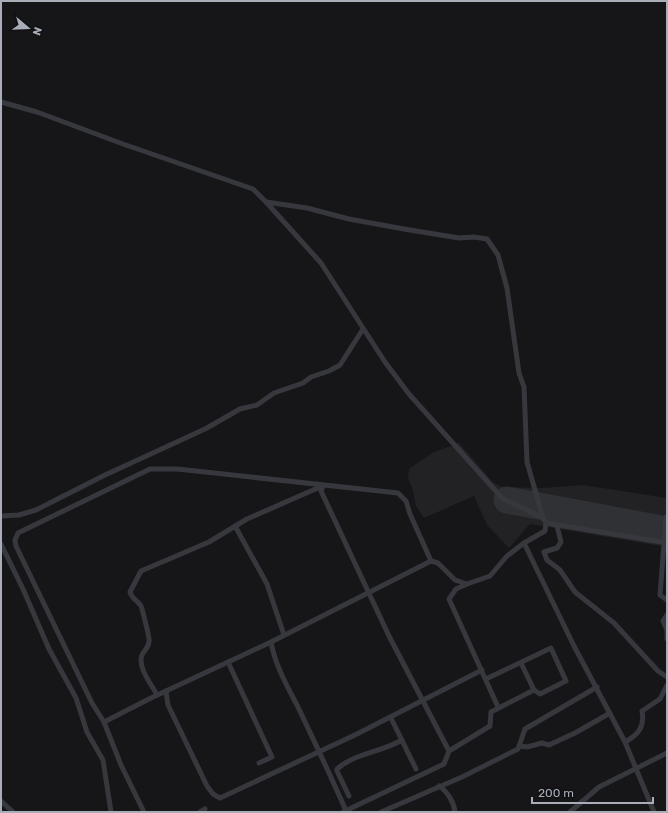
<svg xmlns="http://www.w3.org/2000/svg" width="668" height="813" font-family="Rubik,sans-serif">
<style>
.built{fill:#222225}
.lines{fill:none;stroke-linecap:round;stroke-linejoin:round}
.runway{stroke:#303135;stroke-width:27}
.minor{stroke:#37383d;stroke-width:5}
</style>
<rect width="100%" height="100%" fill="#161618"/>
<polygon class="built" points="459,443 493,482 502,487 543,488 583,485 667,498 667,547 530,524 509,548 487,525 474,496 424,518 416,506 412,487 409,481 408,474 410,468 434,452"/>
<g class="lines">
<polyline class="runway" points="507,500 667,530"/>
<g class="minor">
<polyline points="1,102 37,112 123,144 253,189 266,202 321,263 385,362 409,394 502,498 543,518 546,523 545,531 524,543 574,646 625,742 654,812"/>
<polyline points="266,202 307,208 349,219 404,229 459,238 474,237 487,239 498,255 507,288 519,373 524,387 527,462 543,518"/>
<polyline points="323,486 321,491 389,636 449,751"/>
<polyline points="1,516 19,515 36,510 105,475 205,429 240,409 257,405 274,393 303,383 311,377 329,371 340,365 363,329"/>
<polyline points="666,517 660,595 667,600"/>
<polyline points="546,523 667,543"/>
<polyline points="235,526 267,584 284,635"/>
<polyline points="557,526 561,542 557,548 544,552 547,560 560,570 575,592 614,623 658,671 667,677"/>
<polyline points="1,544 23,589 49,649 76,698 87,732 103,760 111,812"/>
<polyline points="467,584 456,589 449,599 498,707"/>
<polyline points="667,615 663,621 667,630"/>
<polyline points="667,631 667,639"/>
<path d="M 271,642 C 275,665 287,686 298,707 C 314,741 331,776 346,811"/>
<polyline points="228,662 272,757 259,763"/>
<polyline points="486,679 551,648 566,681 540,694 534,690 521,663"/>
<polyline points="166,691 168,705 207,786 213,794 220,798 357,734 482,670"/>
<path d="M 157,695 C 152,685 137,667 142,655 C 145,649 150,647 149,639 C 149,636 142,608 141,606 C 138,601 132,599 130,592 L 141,571 L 209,542 L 247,519 L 320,487"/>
<polyline points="391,718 416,769"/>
<polyline points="104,722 151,698 271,642 431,561 438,563 455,580 467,584 490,576 507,556 524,543"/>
<path d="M 625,742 C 638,735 645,727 642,711 L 660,699 L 667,685"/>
<polyline points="520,746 527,747 542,743 549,745 575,733 610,713"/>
<path d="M 439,786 C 447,791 454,802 455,812"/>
<path d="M 349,796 L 337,771 L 337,769 C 353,754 382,752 402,740"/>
<polyline points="1,801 13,812"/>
<polyline points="144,812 121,765 104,722 92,703 16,546 15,540 18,533 150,469 177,469 398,493 406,501 410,514 431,561"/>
<polyline points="200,812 205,809"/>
<polyline points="343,812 444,764 449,751 490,726 491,712 534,690"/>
<polyline points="381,812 462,777 518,749 525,729 597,687"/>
<polyline points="570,812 599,787 667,753"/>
</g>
</g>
<rect width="668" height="813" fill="none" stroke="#a8adb8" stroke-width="4"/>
<g transform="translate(28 28) rotate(109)" stroke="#111113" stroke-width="3" paint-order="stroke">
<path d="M0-3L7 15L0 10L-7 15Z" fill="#a8adb8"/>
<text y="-6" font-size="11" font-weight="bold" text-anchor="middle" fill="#a8adb8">N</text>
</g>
<path d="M532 797v6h121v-6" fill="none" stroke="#a8adb8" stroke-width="2"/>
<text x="538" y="797" font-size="12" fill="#a8adb8" stroke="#111113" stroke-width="3" paint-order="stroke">200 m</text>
</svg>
